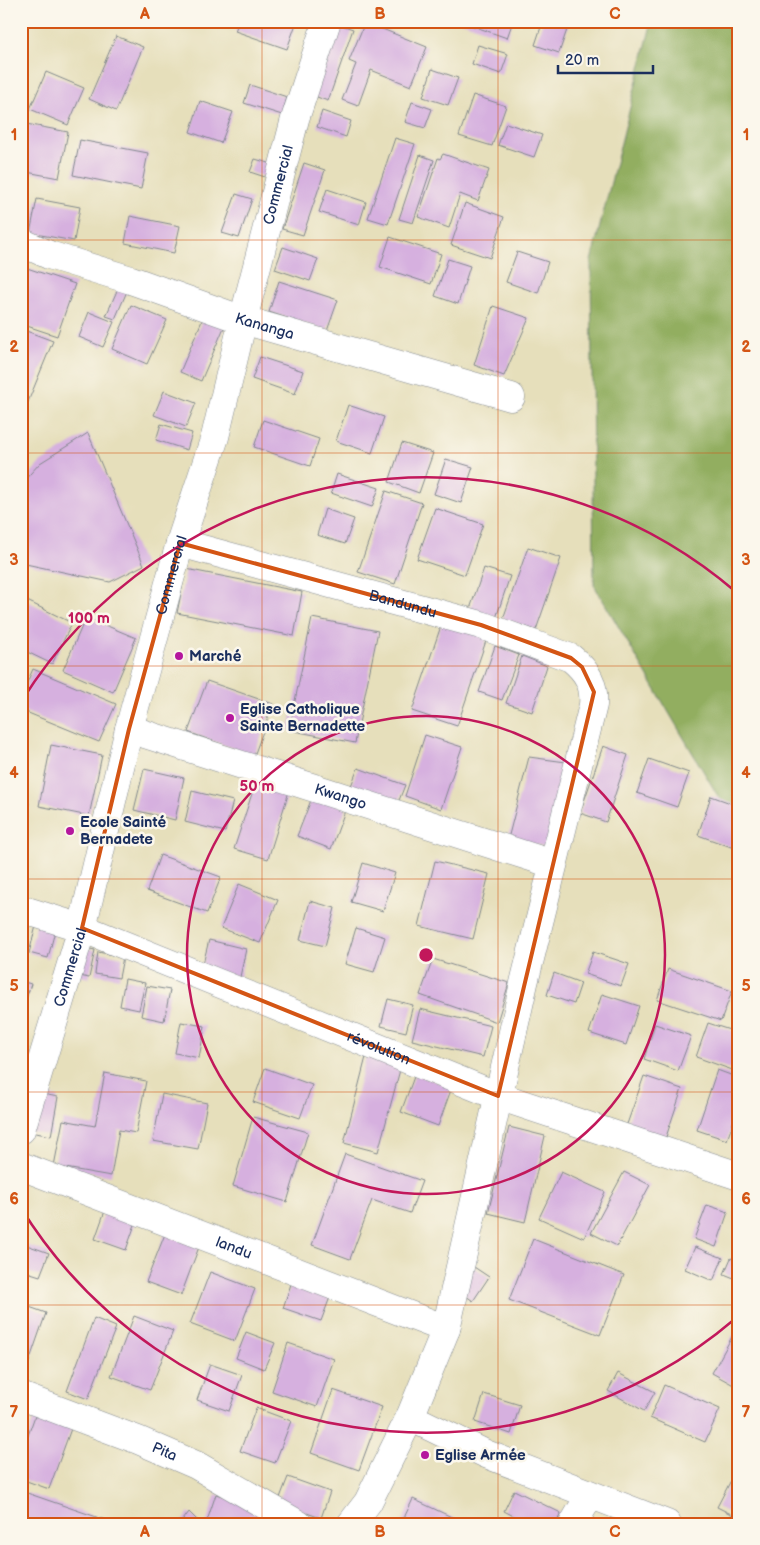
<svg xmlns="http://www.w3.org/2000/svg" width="760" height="1545" font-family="'Balsamiq Sans',sans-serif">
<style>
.forest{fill:#92ae60;stroke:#566e5f}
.building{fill:#d6b0df}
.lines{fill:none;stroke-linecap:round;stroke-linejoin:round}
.street-casing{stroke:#80878c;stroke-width:29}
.street{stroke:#fff;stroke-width:28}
.marked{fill:none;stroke:#d45514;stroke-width:4;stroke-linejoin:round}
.grid{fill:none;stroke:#d45514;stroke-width:1;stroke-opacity:0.55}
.ring{fill:none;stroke:#c2185b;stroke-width:2.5}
.poi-dot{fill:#b5179e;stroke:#fbf7ec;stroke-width:2}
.labels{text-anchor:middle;stroke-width:5;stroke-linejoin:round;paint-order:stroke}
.street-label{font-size:15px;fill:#1b2f5e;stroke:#fbf7ec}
.poi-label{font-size:15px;font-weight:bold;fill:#1b2f5e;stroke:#fbf7ec;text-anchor:start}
.centre{fill:#c2185b;stroke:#fbf7ec;stroke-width:2.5}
.ring-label{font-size:15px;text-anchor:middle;font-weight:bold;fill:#c2185b;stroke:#fbf7ec;stroke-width:5;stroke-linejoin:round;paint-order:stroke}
.neatline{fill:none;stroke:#d45514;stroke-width:2}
.grid-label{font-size:16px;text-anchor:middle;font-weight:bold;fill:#d45514}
</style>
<rect width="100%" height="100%" fill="#fbf7ec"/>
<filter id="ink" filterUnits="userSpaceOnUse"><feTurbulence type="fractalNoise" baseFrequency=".02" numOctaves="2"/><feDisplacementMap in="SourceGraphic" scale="10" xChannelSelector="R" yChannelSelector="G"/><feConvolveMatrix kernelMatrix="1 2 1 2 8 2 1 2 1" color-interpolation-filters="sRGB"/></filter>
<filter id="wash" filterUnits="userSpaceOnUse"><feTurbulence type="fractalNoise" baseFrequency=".0096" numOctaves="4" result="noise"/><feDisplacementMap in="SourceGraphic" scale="20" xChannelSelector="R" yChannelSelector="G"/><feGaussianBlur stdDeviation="1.12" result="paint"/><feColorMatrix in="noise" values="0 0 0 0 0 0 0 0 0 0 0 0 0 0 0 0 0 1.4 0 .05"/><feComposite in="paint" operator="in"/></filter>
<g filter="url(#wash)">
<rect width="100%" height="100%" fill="#e6dfbb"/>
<polygon class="forest" points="652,21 739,21 739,832 594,585 591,261"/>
<g id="blocks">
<g class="building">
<polygon points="239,21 297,21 287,49 235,31"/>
<polygon points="459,21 513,21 507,38"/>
<polygon points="543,21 570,21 559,53 535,45"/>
<polygon points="365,22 427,47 411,86 371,70 358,106 342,100 356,64 349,61"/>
<polygon points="339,24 353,29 328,101 314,96"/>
<polygon points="116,36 143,47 116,111 89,99"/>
<polygon points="478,45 508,54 501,74 472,64"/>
<polygon points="432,69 458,78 448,105 423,97"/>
<polygon points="46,72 84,88 68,125 30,109"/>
<polygon points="250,85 287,97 282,115 244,103"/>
<polygon points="473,95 506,106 492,146 459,136"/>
<polygon points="200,101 233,112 221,143 190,132"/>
<polygon points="412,102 432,109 425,128 405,122"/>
<polygon points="322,111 351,121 346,137 317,127"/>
<polygon points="21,123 68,132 59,178 21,171"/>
<polygon points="506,123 542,135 534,157 498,145"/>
<polygon points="395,138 415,144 388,224 368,218"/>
<polygon points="80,140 148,153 141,189 73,175"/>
<polygon points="443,154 489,170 478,201 460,194 449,228 418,217 438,158 440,159"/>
<polygon points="420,155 434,160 413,223 399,219"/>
<polygon points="255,159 276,165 271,179 250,172"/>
<polygon points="304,163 325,170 303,235 282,229"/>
<polygon points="327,189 366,202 359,225 319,212"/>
<polygon points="236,194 252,199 239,238 222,233"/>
<polygon points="37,199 80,207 74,241 30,233"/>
<polygon points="465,203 504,217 490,258 451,245"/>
<polygon points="130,216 180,226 174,253 125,243"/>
<polygon points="390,237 441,254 431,284 380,267"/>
<polygon points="283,247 318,259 310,281 275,269"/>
<polygon points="517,252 548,262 538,293 506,282"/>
<polygon points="448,259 470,266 458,304 435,296"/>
<polygon points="21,266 75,284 57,336 21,324"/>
<polygon points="279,281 338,300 327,331 269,312"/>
<polygon points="119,286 128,289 115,319 106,316"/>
<polygon points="131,305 167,320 147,364 112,349"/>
<polygon points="493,306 529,318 504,376 474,365"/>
<polygon points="89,312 114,322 103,347 79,337"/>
<polygon points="204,316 225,325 201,381 180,372"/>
<polygon points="21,329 53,341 21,419"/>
<polygon points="260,357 303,371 295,394 252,379"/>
<polygon points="164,391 196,403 186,427 154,415"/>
<polygon points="348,405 384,417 372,453 336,441"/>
<polygon points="263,420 319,439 310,466 254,447"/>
<polygon points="161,424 192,433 187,450 156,440"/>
<polygon points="88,433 144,565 110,582 21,563 21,484 40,463"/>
<polygon points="402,443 433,453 419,493 389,482"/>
<polygon points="446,459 473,467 461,503 434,494"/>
<polygon points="337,474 379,488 372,507 331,493"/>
<polygon points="386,491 422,503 395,584 358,572"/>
<polygon points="435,508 483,524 465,575 417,559"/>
<polygon points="325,509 354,519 345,544 317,535"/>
<polygon points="528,547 561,558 536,630 503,619"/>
<polygon points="484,568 510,576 496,618 470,609"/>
<polygon points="186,569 302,592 294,636 177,613"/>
<polygon points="21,598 72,623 52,664 21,649"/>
<polygon points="86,617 136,638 113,692 63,670"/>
<polygon points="312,618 378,631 355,743 289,730"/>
<polygon points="443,620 488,635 457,726 412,711"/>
<polygon points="495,646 519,655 502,700 479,692"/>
<polygon points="522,656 547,666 532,712 506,703"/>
<polygon points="33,669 116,704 99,742 21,710 21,696"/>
<polygon points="207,681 273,704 254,756 188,732"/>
<polygon points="425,735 462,747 441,809 405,796"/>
<polygon points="51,745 102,755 89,816 39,806"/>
<polygon points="603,746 628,755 606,822 580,813"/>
<polygon points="529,757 566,762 547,847 508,839"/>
<polygon points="649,759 689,773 677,807 637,793"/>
<polygon points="358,768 405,785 396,808 349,791"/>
<polygon points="144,769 184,778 175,820 134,810"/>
<polygon points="258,775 291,785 268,859 234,849"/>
<polygon points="192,791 233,801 225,832 185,822"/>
<polygon points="313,795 346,808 331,849 297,836"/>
<polygon points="711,796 739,806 739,835 734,848 698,835"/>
<polygon points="21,800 29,803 22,827 21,827"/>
<polygon points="160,855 221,877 207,913 147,891"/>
<polygon points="435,861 489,874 473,939 419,926"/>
<polygon points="363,863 395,873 383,911 351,902"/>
<polygon points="239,884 278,900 260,943 221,928"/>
<polygon points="310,901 335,908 325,946 300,940"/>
<polygon points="37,922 56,927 48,958 29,953"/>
<polygon points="356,928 385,937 374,972 345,964"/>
<polygon points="209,940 246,949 240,977 202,968"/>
<polygon points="80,947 95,950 89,978 75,975"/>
<polygon points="98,952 123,957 119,978 95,974"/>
<polygon points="593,952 629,964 621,986 585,974"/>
<polygon points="433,959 509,983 497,1022 420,995"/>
<polygon points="668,969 732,991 721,1021 657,1000"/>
<polygon points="554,973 581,983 574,1004 547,995"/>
<polygon points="125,979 145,983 139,1010 120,1006"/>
<polygon points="21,981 31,984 22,1011 21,1011"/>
<polygon points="147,986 170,990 164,1021 141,1016"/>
<polygon points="602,994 639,1006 626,1045 589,1033"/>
<polygon points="388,999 413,1005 406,1032 381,1026"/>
<polygon points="420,1009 491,1026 483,1057 412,1040"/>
<polygon points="181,1022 205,1026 199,1058 175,1053"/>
<polygon points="708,1023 739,1033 738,1072 696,1057"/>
<polygon points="655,1024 691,1036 678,1071 644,1059"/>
<polygon points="366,1057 401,1066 378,1152 344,1143"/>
<polygon points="265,1068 312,1085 300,1118 253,1102"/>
<polygon points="717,1070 739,1078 739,1106 727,1140 697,1130"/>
<polygon points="105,1073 146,1081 136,1133 119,1130 111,1176 54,1166 63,1120 95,1126"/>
<polygon points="415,1074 452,1087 438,1126 401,1112"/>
<polygon points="644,1076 682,1089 665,1140 626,1127"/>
<polygon points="38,1093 58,1097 51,1136 31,1132"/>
<polygon points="162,1094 207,1103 198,1149 153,1141"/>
<polygon points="253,1117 308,1132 287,1202 233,1186"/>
<polygon points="509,1127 545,1136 525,1222 488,1213"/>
<polygon points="345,1154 422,1181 410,1213 372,1200 350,1259 312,1245"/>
<polygon points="561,1172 605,1192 584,1238 539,1218"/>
<polygon points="624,1172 650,1185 617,1246 591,1233"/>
<polygon points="107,1205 138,1216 126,1250 95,1239"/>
<polygon points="707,1205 728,1212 716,1247 694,1239"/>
<polygon points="165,1234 199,1247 181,1295 146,1282"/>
<polygon points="533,1239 624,1275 600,1335 509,1300"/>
<polygon points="21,1243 49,1253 40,1276 21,1270"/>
<polygon points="695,1247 723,1258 713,1281 685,1269"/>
<polygon points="731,1258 739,1262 739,1280 724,1274"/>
<polygon points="474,1267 489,1277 473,1301 458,1290"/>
<polygon points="210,1272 255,1289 235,1341 190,1324"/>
<polygon points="293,1278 332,1292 321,1321 283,1308"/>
<polygon points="21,1304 46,1313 22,1382 21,1382"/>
<polygon points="134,1316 173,1331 150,1390 111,1376"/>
<polygon points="94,1318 116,1327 88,1399 67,1391"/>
<polygon points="739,1324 739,1388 712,1373"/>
<polygon points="246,1332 275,1343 264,1369 236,1358"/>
<polygon points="288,1343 334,1359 317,1407 272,1391"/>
<polygon points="210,1364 242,1375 229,1411 197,1400"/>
<polygon points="618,1373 655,1392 644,1411 608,1391"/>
<polygon points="664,1385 720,1409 705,1442 650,1418"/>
<polygon points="333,1390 382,1407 359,1470 311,1453"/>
<polygon points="484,1394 520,1405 511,1434 475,1422"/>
<polygon points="256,1408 291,1421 275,1463 240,1451"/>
<polygon points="36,1413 72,1426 49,1489 21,1479 21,1455"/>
<polygon points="739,1465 739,1518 717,1507"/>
<polygon points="288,1477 330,1492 321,1518 278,1503"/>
<polygon points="514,1490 561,1513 556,1524 529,1524 504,1511"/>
<polygon points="27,1493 114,1523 114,1524 21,1524 21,1509"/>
<polygon points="216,1494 271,1513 267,1524 206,1524"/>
<polygon points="413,1499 458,1520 456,1524 401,1524"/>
<polygon points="189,1512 201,1524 180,1524"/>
</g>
</g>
</g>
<g filter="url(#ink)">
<use href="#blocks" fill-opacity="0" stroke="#80878c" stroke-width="1"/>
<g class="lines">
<g class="street-casing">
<g id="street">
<path id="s1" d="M 21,242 L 49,255 L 131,280 L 243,320 L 511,397"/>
<path id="s2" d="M 180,543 L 481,625 L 571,658 C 587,671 595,684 593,705 L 524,983 L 446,1329 L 410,1417 L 368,1502 L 351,1524"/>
<path id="s3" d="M 129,729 L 553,864"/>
<path id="s4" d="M 21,909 L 82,928 L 498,1096 L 739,1176"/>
<path id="s5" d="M 21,1130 L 82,928 L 129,729 L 180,543 L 215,437 L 243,320 L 295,119 L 327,21"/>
<path id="s6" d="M 21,1166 L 446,1329"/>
<path id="s7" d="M 21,1396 L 138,1440 L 196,1465 L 298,1524"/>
<polyline points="410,1417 486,1454 667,1524"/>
<polyline points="573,1524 590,1495"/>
</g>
</g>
<use href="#street" class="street"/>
</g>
</g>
<path class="marked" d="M 180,543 L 481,625 L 571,658 L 582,667 L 594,692 L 498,1096 L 82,928 L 129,729 Z"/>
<path class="grid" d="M 262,21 L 262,1524M 498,21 L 498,1524M 21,240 L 739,240M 21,453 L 739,453M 21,666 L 739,666M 21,879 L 739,879M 21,1092 L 739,1092M 21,1305 L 739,1305"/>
<g class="ring">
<circle cx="426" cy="955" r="239"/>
<path d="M736 1318A477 477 0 0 1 21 1208M21 702A477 477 0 0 1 736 592"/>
</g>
<g class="poi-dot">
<circle cx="179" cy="656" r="5"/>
<circle cx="230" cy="718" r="5"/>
<circle cx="70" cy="831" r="5"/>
<circle cx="425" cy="1455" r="5"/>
</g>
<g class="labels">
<g class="street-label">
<text dy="5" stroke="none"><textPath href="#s5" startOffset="980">Commercial</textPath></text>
<text dy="5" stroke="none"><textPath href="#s1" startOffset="258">Kananga</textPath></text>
<text dy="5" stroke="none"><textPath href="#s5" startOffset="575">Commercial</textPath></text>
<text dy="5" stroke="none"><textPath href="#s2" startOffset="231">Bandundu</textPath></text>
<text dy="5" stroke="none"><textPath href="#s3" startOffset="222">Kwango</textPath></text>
<text dy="5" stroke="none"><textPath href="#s5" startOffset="170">Commercial</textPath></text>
<text dy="5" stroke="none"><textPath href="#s4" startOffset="384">révolution</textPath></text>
<text dy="5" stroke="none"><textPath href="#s6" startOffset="228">landu</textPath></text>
<text dy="5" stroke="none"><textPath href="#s7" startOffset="154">Pita</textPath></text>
</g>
<g class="poi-label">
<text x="189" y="661">Marché</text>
<text x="240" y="714">Eglise Catholique<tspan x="240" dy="17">Sainte Bernadette</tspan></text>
<text x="80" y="827">Ecole Sainté<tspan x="80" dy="17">Bernadete</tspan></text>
<text x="435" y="1460">Eglise Armée</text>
</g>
</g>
<circle cx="426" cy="955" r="8" class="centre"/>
<g class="ring-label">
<text x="89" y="623">100 m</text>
<text x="257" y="791">50 m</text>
</g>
<rect width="760" height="1545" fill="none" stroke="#fbf7ec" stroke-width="55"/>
<path d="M558 65v8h95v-8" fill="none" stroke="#1b2f5e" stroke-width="2.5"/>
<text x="565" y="65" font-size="15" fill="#1b2f5e" stroke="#fbf7ec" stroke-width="4" paint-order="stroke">20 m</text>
<rect x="28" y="28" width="704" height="1490" class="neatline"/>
<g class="grid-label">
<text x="145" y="19">A</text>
<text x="380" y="19">B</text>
<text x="615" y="19">C</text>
<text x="14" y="140">1</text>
<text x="746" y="140">1</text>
<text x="14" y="352">2</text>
<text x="746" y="352">2</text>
<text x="14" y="565">3</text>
<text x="746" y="565">3</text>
<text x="14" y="778">4</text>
<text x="746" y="778">4</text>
<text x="14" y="991">5</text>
<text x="746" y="991">5</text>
<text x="14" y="1204">6</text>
<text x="746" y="1204">6</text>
<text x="14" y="1417">7</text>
<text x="746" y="1417">7</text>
<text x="145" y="1537">A</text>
<text x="380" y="1537">B</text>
<text x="615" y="1537">C</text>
</g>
</svg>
